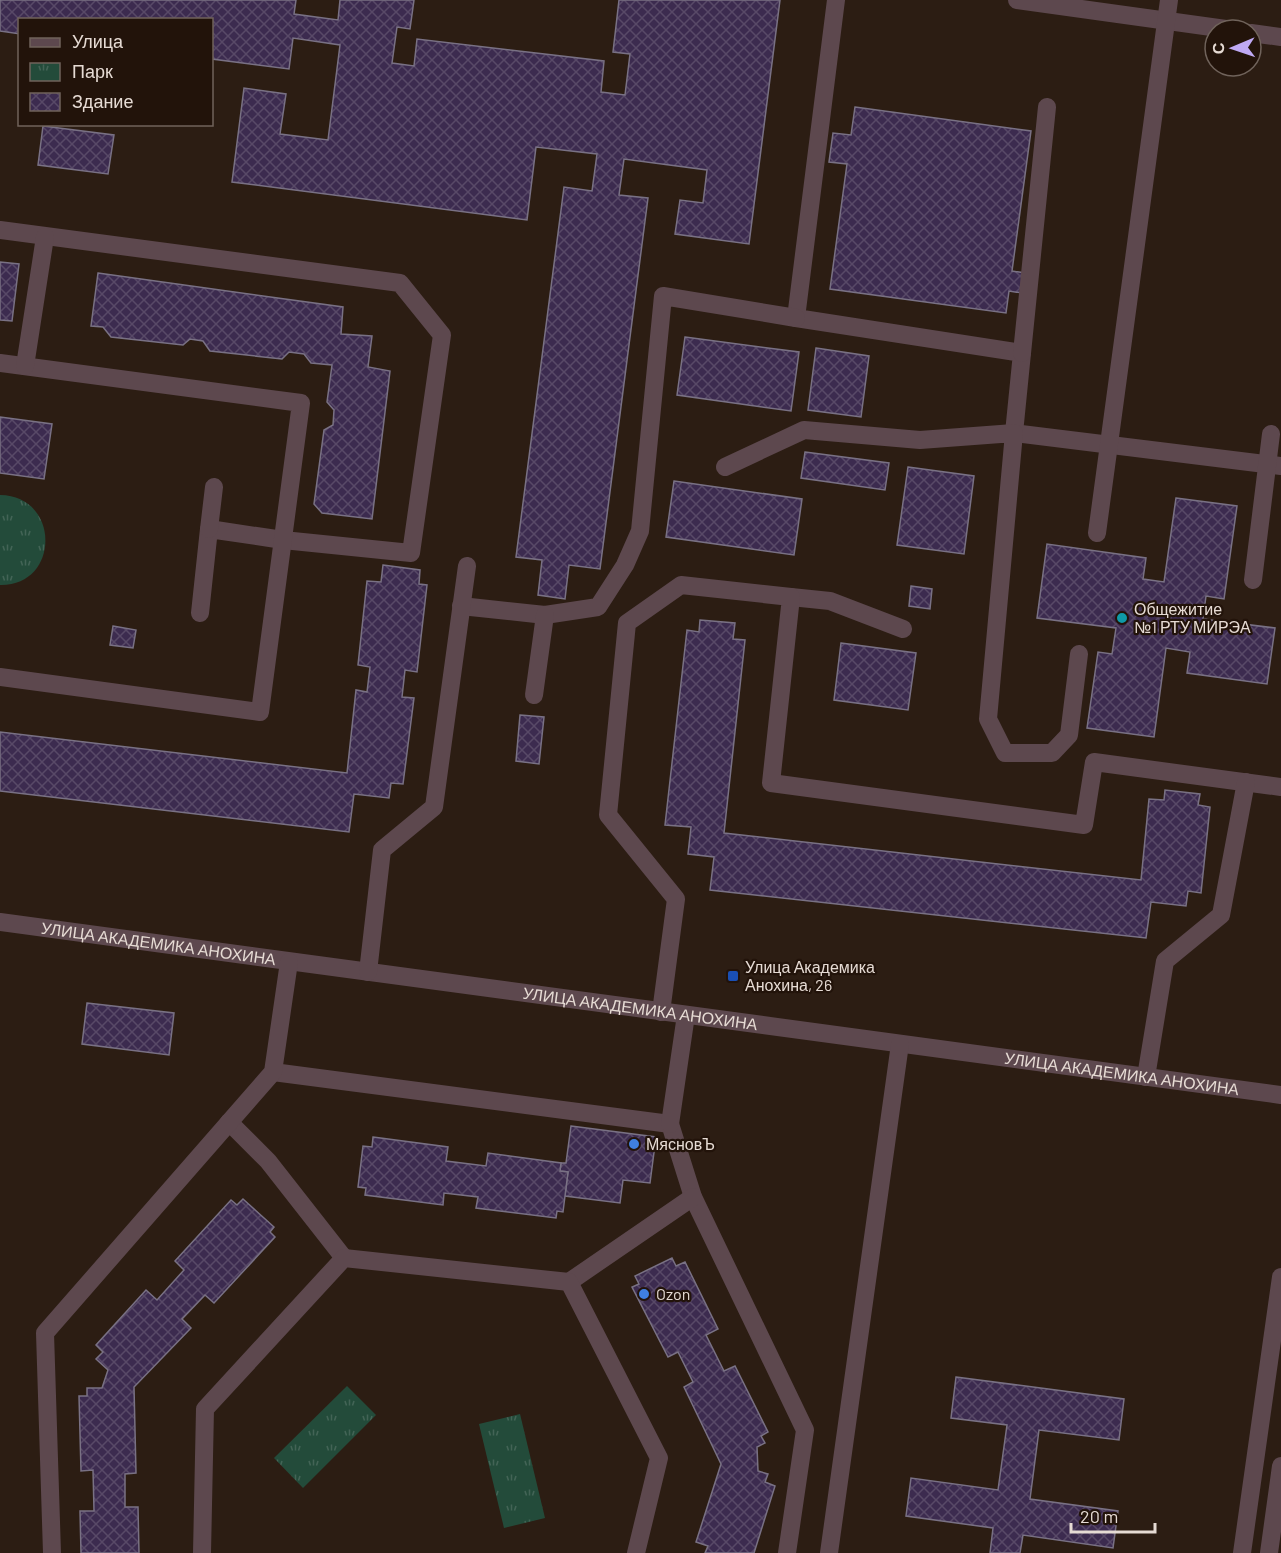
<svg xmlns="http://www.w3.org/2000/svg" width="1281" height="1553" font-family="Barlow,sans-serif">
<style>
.park{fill:url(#park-tufts)}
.building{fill:url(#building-cross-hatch);stroke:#797184;stroke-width:1.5}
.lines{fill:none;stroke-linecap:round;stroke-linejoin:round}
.minor{stroke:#5d484e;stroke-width:18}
.culture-dot{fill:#0f9aa8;stroke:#22130a;stroke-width:2}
.transit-dot{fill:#1a4fb4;stroke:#22130a;stroke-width:2}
.shop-dot{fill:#3f7fe0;stroke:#22130a;stroke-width:2}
.labels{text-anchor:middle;stroke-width:4.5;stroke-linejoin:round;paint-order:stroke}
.poi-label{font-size:16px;fill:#e6dbd4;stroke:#22130a;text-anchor:start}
.street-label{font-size:16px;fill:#e6dbd4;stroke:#22130a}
</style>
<defs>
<pattern id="park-tufts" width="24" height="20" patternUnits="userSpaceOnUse" patternTransform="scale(1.5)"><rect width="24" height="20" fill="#234b3a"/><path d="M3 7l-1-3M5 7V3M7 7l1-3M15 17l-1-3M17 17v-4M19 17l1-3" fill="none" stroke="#436456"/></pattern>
<pattern id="building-cross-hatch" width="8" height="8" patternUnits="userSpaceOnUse" patternTransform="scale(1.5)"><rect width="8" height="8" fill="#3c2b4f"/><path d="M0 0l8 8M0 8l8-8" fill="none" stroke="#584967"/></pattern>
</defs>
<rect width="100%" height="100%" fill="#2c1d13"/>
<g class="park">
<path d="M 0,495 C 61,496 60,586 0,585 Z"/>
<polygon points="347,1386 376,1415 303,1488 274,1458"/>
<polygon points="520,1414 545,1518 504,1528 479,1424"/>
</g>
<g class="building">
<polygon points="0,0 296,0 294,14 338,20 340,0 414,0 410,29 397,27 392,63 414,66 417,39 604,61 601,92 625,95 630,54 613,52 619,0 780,0 749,244 675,234 680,200 703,203 707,170 624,159 619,195 648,198 600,569 569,565 565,599 538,595 542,560 516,557 564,187 592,191 597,154 536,147 527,220 232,182 244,88 286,94 280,134 328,140 340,45 293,38 289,69 212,59 212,20 20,20 20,34 0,31"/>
<polygon points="855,107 1031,131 1012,271 1025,273 1022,293 1009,291 1006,313 830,289 847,164 829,162 833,133 851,135"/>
<polygon points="43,126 114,135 108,174 38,165"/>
<polygon points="0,262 19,264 12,321 0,320"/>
<polygon points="98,273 343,307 341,334 372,336 368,367 390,371 372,519 322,513 314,504 324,430 333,425 334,410 327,402 332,365 311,363 304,354 289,352 282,359 210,351 203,341 190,339 183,345 111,337 103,327 91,326"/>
<polygon points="685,337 799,352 791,411 677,395"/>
<polygon points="816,348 869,356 861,417 808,410"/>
<polygon points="0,417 52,424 44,479 0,473"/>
<polygon points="805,452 889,463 885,490 801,478"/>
<polygon points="908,467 974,476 964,554 897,545"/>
<polygon points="674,481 802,499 794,555 666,537"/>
<polygon points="1176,498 1237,506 1224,599 1206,596 1203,619 1275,628 1267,684 1187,673 1190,652 1166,648 1154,737 1087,728 1098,652 1112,654 1116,628 1037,618 1047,544 1146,558 1143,579 1164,582"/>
<polygon points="383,565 420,570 419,584 427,585 417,672 405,670 402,697 414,698 403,784 391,783 389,798 354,794 349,832 0,791 0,732 347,773 356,690 367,692 370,667 358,665 367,581 381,582"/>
<polygon points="911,586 932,589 930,609 909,606"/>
<polygon points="700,620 735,623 733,639 745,640 724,833 1141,880 1149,799 1164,800 1165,790 1200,794 1198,805 1210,807 1201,893 1188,891 1186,906 1151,902 1146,938 710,890 714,857 688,854 691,827 665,825 687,630 699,632"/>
<polygon points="113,626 136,630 133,648 110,645"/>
<polygon points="841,643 916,653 908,710 834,700"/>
<polygon points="520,715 544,717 539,764 516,761"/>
<polygon points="87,1003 174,1013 169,1055 82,1044"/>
<polygon points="571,1126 656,1137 650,1183 623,1180 620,1203 565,1196 568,1172 560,1171 561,1163 566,1163"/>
<polygon points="373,1137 448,1147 446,1161 486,1166 488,1153 561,1163 560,1171 568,1172 563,1212 557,1211 556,1218 476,1208 478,1197 444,1193 443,1205 365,1195 366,1188 358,1187 363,1146 372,1147"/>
<polygon points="243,1199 274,1227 270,1232 275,1237 214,1303 205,1295 182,1319 191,1328 134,1387 136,1473 125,1474 125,1507 138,1507 139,1553 81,1553 80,1511 94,1511 93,1470 81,1471 79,1396 87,1396 87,1388 102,1388 108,1370 96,1359 103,1352 96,1345 146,1290 157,1300 184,1270 175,1261 231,1200 237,1205"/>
<polygon points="672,1258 676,1266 685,1262 718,1329 706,1335 724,1371 735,1366 768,1432 761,1436 765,1443 757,1447 758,1471 768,1474 765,1482 775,1486 754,1553 705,1553 708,1546 696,1542 721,1464 684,1387 693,1382 678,1352 668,1357 632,1287 639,1284 635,1276"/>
<polygon points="956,1377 1124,1399 1119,1440 1039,1430 1030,1499 1118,1511 1113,1548 1023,1535 1020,1553 990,1553 993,1528 906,1516 911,1478 998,1490 1007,1425 951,1418"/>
</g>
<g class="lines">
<g class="minor">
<polyline points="836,0 796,318 1022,353 1014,433 1281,466"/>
<polyline points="1017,0 1233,30"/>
<polyline points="1251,33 1281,37"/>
<polyline points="0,230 400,283 442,335 411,553 283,540 209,529 200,613"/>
<polyline points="1022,353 1047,107"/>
<polyline points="0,363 301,403 260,712 0,677"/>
<polyline points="25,366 45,237"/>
<polyline points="725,467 804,430 920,440 1014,433 988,719 1005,753 1052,753 1069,735 1079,654"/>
<polyline points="209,529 214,487"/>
<polyline points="1097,533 1169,0"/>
<polyline points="1253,580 1271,434"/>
<polyline points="791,597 830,601 903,629"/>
<polyline points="461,606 545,615 598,607 625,565 640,531 663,296 796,318"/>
<polyline points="534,695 545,615"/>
<path id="s1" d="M 0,922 L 1281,1095"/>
<polyline points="368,972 382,850 434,807 467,566"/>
<polyline points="661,1012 676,899 608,815 627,623 681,585 791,597 771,783 1084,825 1094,762 1281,787"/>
<polyline points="273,1072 670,1124 693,1197 805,1430 787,1553"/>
<polyline points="1146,1077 1165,961 1221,915 1246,782"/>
<polyline points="229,1122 268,1161 344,1258"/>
<polyline points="670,1124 686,1015"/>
<polyline points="569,1282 693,1197"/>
<polyline points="52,1553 45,1333 273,1072 289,962"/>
<polyline points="202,1553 205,1409 344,1258 569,1282 659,1458 636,1553"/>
<polyline points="829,1553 900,1044"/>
<polyline points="1242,1553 1281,1277"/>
<polyline points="1269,1553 1281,1466"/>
</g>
</g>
<circle class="culture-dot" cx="1122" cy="618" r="6"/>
<rect class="transit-dot" x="727" y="970" width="12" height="12" rx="3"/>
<g class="shop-dot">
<circle cx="634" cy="1144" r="6"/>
<circle cx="644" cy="1294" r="6"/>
</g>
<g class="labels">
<g class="poi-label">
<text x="1134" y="615">Общежитие<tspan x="1134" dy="18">№1 РТУ МИРЭА</tspan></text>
<text x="745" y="973">Улица Академика<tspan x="745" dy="18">Анохина, 26</tspan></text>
<text x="646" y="1150">МясновЪ</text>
<text x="656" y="1300">Ozon</text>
</g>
<g class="street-label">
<text dy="6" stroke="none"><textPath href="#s1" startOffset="160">УЛИЦА АКАДЕМИКА АНОХИНА</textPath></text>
<text dy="6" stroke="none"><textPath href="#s1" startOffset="646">УЛИЦА АКАДЕМИКА АНОХИНА</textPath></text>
<text dy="6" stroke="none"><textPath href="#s1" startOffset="1132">УЛИЦА АКАДЕМИКА АНОХИНА</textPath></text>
</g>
</g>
<rect x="18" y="18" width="195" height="108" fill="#22130a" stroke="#70635b" stroke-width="1.5"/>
<rect x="30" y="38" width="30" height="9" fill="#5d484e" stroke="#70635b" stroke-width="1.5"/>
<text x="72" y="48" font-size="18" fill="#e6dbd4">Улица</text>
<rect x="30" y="63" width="30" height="18" fill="url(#park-tufts)" stroke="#70635b" stroke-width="1.5"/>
<text x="72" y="78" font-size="18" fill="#e6dbd4">Парк</text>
<rect x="30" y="93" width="30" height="18" fill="url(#building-cross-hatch)" stroke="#70635b" stroke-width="1.5"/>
<text x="72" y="108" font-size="18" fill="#e6dbd4">Здание</text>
<g transform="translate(1233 48) rotate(268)"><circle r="28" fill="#22130a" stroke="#70635b" stroke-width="1.5"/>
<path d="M0-4.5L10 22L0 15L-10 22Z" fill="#bfa9f4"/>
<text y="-9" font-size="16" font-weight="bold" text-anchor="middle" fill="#e6dbd4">С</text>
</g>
<path d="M1071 1523v9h84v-9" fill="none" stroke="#e6dbd4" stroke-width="3"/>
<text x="1080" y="1523" font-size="18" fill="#e6dbd4" stroke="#22130a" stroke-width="4.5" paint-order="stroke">20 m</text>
</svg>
